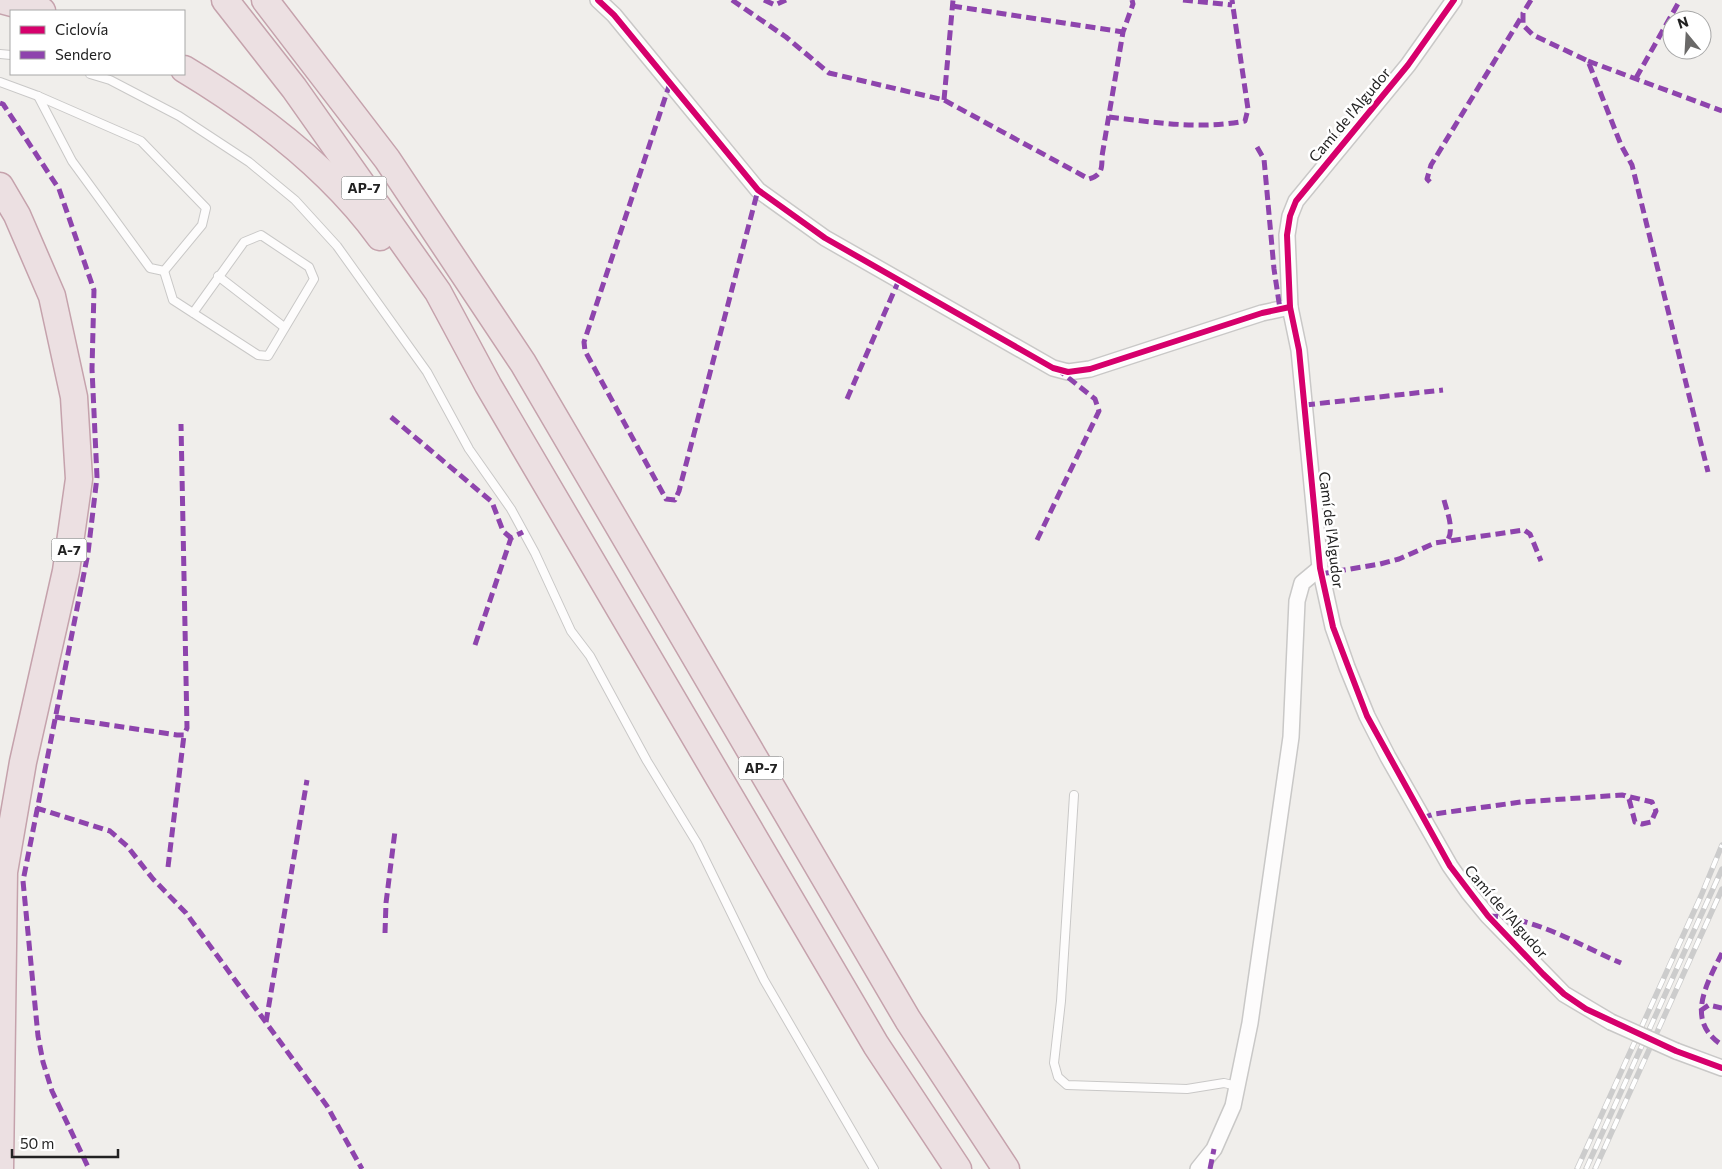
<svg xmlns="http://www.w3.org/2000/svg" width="1722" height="1169" font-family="Commissioner,sans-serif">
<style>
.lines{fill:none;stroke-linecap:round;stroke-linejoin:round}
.lane-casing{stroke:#c9c8c7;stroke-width:10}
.street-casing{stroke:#c9c8c7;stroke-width:18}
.highway-casing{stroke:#c5a2ac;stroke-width:29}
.lane{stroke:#fdfcfc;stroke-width:8}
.street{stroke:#fdfcfc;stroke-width:15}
.highway{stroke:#ece0e2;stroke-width:26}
.rail-casing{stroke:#ccc;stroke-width:5.5}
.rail{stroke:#fff;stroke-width:4;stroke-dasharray:11;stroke-linecap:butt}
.street-bridge-casing{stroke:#c9c8c7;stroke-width:18;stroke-linecap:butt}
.street-bridge{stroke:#fdfcfc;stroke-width:15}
.quiet{stroke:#8e44ad;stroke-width:5;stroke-dasharray:10 5;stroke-linecap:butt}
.cycleway-casing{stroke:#fff;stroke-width:9}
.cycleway{stroke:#d6006c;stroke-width:6}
.labels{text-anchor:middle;stroke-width:5;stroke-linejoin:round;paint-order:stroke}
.shield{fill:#fff;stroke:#646464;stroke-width:1}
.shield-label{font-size:14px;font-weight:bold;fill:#222}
.street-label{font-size:15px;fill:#222;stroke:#fff}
</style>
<rect width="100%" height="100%" fill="#f0eeeb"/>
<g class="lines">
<g class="lane-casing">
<g id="lane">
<polyline points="0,54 11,55"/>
<polyline points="90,74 110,80 179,116 249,162 295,200 337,246 427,372 469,449 511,509 535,553 571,631 590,656 647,761 697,843 764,980 874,1169"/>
<polyline points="0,82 38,96 141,141 206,208 202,225 164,271"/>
<polyline points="38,96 72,161 150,268 164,271"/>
<polyline points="164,271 173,300 258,355 268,356 314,279 309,267 261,235 244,242 193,313"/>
<polyline points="218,276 284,327"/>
<polyline points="1074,795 1061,1001 1054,1063 1058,1077 1067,1085 1187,1089 1224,1083 1237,1086"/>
</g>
</g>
<g class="street-casing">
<g id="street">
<polyline points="598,0 614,15 758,190 825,238 1053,368 1068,372 1090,369 1262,313 1290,307"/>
<polyline points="1454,0 1408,65 1296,201 1290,216 1287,235 1290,307 1299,350 1320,568 1333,627 1347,667 1367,716 1388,757 1450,866 1469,893 1488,916 1564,994 1611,1022"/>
<polyline points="1676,1051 1722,1068"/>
<polyline points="1198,1169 1214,1149 1233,1106 1250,1023 1291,737 1297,601 1302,583 1320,568"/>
</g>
</g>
<g class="highway-casing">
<g id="highway">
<polyline points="1,0 42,11"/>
<polyline points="225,0 294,88 438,292 488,385 876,1045 958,1169"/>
<polyline points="265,0 387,159 523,363 908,1020 1006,1169"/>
<path d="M 184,69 C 257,113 329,167 380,237"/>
<polyline points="0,186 17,215 52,296 74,397 79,479 66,571 23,762 4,872 0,1169"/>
</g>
</g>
<use href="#lane" class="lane"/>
<use href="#street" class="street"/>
<use href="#highway" class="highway"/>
<g class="rail-casing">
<g id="rail">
<polyline points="1577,1169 1701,896 1722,845"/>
<polyline points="1586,1169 1722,869"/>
<polyline points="1595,1169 1722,889"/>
</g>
</g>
<use href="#rail" class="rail"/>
<g class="street-bridge-casing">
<polyline id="street-bridge" points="1611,1022 1676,1051"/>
</g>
<use href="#street-bridge" class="street-bridge"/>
<g class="quiet">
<path d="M 732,0 L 786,37 L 829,73 L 944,100 L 1089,179 C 1102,175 1102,169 1102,156 L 1123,32 L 1133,4 L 1132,0"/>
<polyline points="764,0 775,5 786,0"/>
<polyline points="1183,0 1232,5"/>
<polyline points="1531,0 1523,13 1523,25 1533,35 1588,61 1621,145 1632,165 1708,472"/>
<polyline points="952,6 1123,32"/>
<polyline points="1588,61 1722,111"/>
<polyline points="1636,78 1680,0"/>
<polyline points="670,83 584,342 585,351 666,499 675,500 679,491 758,190"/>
<polyline points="944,100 953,0"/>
<polyline points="0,103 3,104 59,189 94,290 92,369 97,477 88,553 23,881 38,1036 43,1062 52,1091 89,1169"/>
<path d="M 1109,117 C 1153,122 1200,130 1245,121 L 1248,109 L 1232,0"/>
<polyline points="1257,147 1264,159 1274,269 1280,309"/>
<polyline points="1430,182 1427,179 1431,165 1522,16"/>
<polyline points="847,399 899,280"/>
<polyline points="1305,405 1443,390"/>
<polyline points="391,417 492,502 503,531 511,538"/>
<path d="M 1444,500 C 1447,512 1455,530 1447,541"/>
<polyline points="1037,540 1099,411 1095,399 1060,371"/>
<polyline points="1321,574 1380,564 1399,559 1435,543 1524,530 1530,534 1541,561"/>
<polyline points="475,645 511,538 523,532"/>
<polyline points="55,717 177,735 184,735 187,728 181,424"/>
<polyline points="36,808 110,831 127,846 153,879 186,913 327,1106 362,1169"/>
<polyline points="1422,818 1434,814 1521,802 1622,795 1652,802 1656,811 1651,822 1642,824 1635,822 1629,799 1624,795"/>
<polyline points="168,867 184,735"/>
<path d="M 1488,916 C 1535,917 1579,945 1621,963"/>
<polyline points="385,933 386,903 395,831"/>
<path d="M 1722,953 C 1706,985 1685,1021 1722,1045"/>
<polyline points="1700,1011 1709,1005 1722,1008"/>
<polyline points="266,1022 307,780"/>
<polyline points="1210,1169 1214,1149"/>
</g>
<g class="cycleway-casing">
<g id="cycleway">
<polyline points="598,0 614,15 758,190 825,238 1053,368 1068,372 1090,369 1262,313 1290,307"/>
<polyline points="1454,0 1408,65 1296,201 1290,216 1287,235 1290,307 1299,350 1320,568 1333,627 1367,716 1450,866 1488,916 1543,974 1564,994 1586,1009 1676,1051 1722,1068"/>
</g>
</g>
<use href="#cycleway" class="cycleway"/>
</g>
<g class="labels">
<g class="shield">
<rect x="341.5" y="176.5" width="45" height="23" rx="4"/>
<rect x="51.5" y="538.5" width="35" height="23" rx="4"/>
<rect x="738.5" y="756.5" width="45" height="23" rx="4"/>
</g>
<g class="shield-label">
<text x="364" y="193">AP-7</text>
<text x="69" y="555">A-7</text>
<text x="761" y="773">AP-7</text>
</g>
<g class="street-label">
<text transform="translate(1350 115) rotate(-50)" y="5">Camí de l'Algudor</text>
<text transform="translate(1331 530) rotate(83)" y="5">Camí de l'Algudor</text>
<text transform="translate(1506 912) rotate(49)" y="5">Camí de l'Algudor</text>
</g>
</g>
<rect x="10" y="10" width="175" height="65" fill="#ffffff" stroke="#a7a7a7"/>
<rect x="20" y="26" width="25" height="8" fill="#d6006c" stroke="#a7a7a7"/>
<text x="55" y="35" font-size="15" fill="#222222">Ciclovía</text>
<rect x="20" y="51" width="25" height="8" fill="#8e44ad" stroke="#a7a7a7"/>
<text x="55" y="60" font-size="15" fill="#222222">Sendero</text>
<g transform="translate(1687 35) rotate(342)"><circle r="24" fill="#ffffff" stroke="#a7a7a7"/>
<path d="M0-4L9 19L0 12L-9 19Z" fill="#6a6968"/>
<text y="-8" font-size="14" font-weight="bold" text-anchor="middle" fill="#222222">N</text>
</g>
<path d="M12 1149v8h106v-8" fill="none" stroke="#222222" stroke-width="2.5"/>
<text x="20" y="1149" font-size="15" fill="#222222" stroke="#ffffff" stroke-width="4" paint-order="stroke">50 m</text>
</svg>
